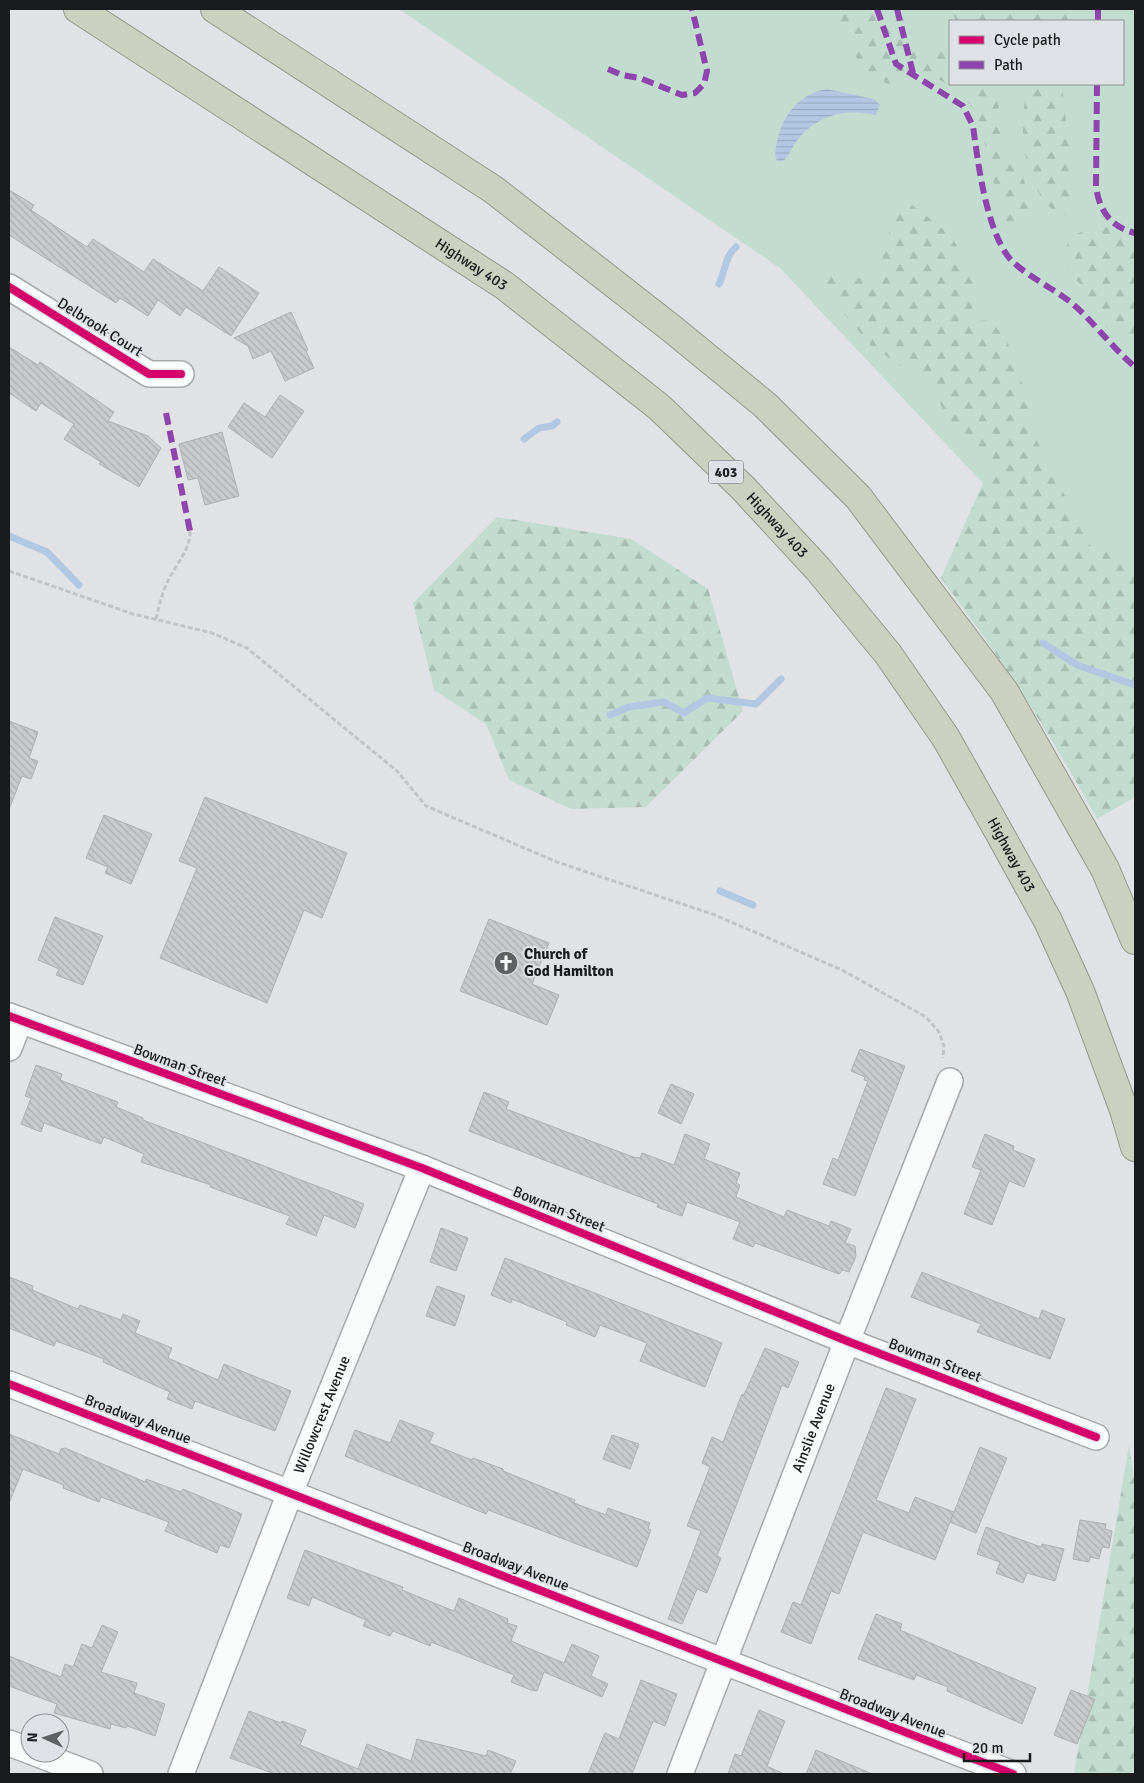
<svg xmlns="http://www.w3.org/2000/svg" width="1144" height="1783" font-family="Signika,sans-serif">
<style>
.grass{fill:#c3dcd0;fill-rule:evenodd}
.forest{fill:url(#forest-firs)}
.water{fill:url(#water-rules)}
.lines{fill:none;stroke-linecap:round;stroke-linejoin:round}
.stream{stroke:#b2c8e2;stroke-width:7}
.building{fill:url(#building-back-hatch);stroke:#aeafb1}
.minor-casing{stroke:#a7a9ab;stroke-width:28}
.highway-casing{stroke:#93998a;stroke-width:30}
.path{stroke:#c2c3c3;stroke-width:3;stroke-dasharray:5 2.5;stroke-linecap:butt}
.minor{stroke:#fafbfb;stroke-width:25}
.highway{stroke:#cbd0c1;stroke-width:28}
.quiet{stroke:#8e44ad;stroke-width:6;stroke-dasharray:12 6;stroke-linecap:butt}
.cycleway-casing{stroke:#dee2e7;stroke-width:11}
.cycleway{stroke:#d6006c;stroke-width:8}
.labels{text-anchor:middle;stroke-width:4;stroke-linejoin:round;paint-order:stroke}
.shield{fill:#dee2e7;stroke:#545659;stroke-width:1}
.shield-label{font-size:14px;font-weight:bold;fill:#191a1c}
.street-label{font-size:15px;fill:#191a1c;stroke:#dee2e7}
.poi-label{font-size:15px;font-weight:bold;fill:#191a1c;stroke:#dee2e7;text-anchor:start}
</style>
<defs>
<pattern id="forest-firs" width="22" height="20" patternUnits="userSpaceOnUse" patternTransform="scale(1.25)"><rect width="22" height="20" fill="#c3dcd0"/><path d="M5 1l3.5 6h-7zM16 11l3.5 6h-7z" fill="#a7bcb2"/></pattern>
<pattern id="water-rules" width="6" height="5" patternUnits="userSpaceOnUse" patternTransform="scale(1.25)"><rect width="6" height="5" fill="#b2c8e2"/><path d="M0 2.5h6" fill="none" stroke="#98abc1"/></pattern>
<pattern id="building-back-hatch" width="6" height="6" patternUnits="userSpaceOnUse" patternTransform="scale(1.25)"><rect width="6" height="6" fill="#c9cacc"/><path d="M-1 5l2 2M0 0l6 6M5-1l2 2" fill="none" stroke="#acadaf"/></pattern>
</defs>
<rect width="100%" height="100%" fill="#e0e2e5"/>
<path class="grass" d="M 399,9 L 1135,9 L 1135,636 L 1126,635 L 780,268 ZM 950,21 L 1123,21 L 1123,84 L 950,84 Z"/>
<g class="forest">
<polygon points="832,9 905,9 917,60 930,58 950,36 950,84 1001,84 998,116 1004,144 1015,156 1031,200 1037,208 1019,222 1011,224 1003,220 978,116 961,91 924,72 918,75 914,69 907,86 894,87 864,72"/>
<polygon points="953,9 1016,9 1013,21 955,21"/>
<polygon points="1024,9 1075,9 1066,21 1021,21"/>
<path d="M 1025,84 L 1062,84 L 1070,156 L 1069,184 L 1076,214 C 1040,225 1023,158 1023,134 C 1022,117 1026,100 1025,84 Z"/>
<path d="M 912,205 L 951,235 L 974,279 L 975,312 L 978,321 L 989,320 L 1006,338 L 1023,386 L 1037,441 L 1091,547 L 1091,567 L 1093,548 L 1113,552 L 1129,567 L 1135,569 L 1135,797 L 1097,819 C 1051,734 999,655 941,578 L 990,467 L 963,440 L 926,382 L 871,346 L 830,297 L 822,270 C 843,279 854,282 876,274 L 895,213 Z"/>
<path d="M 1107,227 L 1135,239 L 1135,345 C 1118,341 1103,326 1094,311 L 1099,305 L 1093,299 L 1083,294 L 1083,286 L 1072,277 L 1062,256 C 1071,231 1083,230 1107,227 Z"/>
<polygon points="497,517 631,539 708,589 743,711 646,807 571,809 509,780 486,724 434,690 413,603"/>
<polygon points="1129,1445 1135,1486 1135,1774 1074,1774"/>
</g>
<path class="water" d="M 827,89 L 874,99 L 880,105 L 876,115 C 844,108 816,115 796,142 C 791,148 790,156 783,161 L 777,161 C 774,155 776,148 777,142 C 782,115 800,93 827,89 Z"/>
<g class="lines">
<g class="stream">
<path d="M 719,284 C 726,270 724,258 736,247"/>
<polyline points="524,439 539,428 552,426 557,422"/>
<polyline points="9,536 47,552 79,585"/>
<polyline points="1043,643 1077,665 1135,685"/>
<polyline points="610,715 629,707 664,702 684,713 707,698 756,704 781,679"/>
<polyline points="720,891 753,905"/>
</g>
</g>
<g class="building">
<polygon points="9,190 34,205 31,210 87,247 93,239 144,272 153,259 203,291 219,267 259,293 231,336 186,307 180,316 158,300 148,316 120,298 116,303 9,235"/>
<polygon points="291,312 308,350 306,351 314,368 285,381 271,351 253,359 248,346 234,338"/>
<polygon points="9,347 38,365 40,362 114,412 108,421 148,436 161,448 139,487 99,464 101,462 64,439 74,424 41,403 36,411 9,393"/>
<polygon points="280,395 304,411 272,458 228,427 244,403 265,417"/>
<polygon points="222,432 239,496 205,505 198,478 188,480 179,444"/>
<polygon points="9,721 38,732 29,758 38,761 31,779 22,776 10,807"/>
<polygon points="205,797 347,853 322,918 304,910 267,1003 160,958 197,868 179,861"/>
<polygon points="104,815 152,834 131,884 105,873 108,867 86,858"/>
<polygon points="55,917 103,936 83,985 56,975 59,969 38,960"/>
<polygon points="489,919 549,943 532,984 559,995 547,1025 460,991"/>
<polygon points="860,1049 905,1066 855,1196 823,1184 833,1158 838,1160 868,1081 864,1080 865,1077 851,1071"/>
<polygon points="36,1065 62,1074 60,1080 118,1102 116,1107 143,1118 143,1120 364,1204 355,1228 324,1215 316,1236 286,1224 290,1216 210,1187 211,1185 141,1162 144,1154 104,1137 101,1144 44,1123 41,1132 21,1124 31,1098 25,1096"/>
<polygon points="671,1084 694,1094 681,1124 658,1113"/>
<polygon points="484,1092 509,1102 506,1109 633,1157 640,1158 642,1153 674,1165 685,1134 710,1144 704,1159 740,1173 736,1183 740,1185 736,1197 784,1217 787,1210 829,1226 831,1221 851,1229 845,1243 855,1246 856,1256 849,1272 843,1270 839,1274 755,1243 753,1247 733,1239 740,1222 687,1202 682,1216 657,1207 658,1204 469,1131"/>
<polygon points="985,1134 1014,1146 1013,1150 1035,1159 1024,1187 1009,1181 992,1225 964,1214 981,1170 972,1167"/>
<polygon points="441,1228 468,1238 456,1271 430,1262"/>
<polygon points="505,1258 722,1343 705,1387 640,1361 647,1343 600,1325 595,1337 566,1325 567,1322 512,1299 511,1303 491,1295"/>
<polygon points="922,1272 1039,1319 1042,1310 1065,1319 1050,1359 977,1332 981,1324 911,1297"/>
<polygon points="9,1277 33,1286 32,1290 78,1309 80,1305 121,1320 123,1314 140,1321 135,1333 172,1348 168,1358 218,1380 224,1364 291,1391 275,1431 195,1401 192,1409 167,1399 170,1392 103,1362 104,1359 56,1341 54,1346 9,1328"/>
<polygon points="437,1286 465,1296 455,1326 426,1316"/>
<polygon points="765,1348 799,1362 788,1388 782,1385 717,1556 721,1558 707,1593 697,1589 682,1624 668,1619 701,1531 687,1526 710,1467 702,1463 712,1437 723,1442 742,1394 744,1395"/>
<polygon points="886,1388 916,1399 876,1500 909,1513 915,1497 954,1512 935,1560 863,1532 839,1594 831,1591 811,1644 781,1632 793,1602 801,1605"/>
<polygon points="400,1420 434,1433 429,1443 472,1460 473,1458 503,1469 503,1471 575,1500 574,1503 606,1515 608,1508 650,1523 648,1529 651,1530 637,1567 488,1510 486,1514 345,1456 355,1430 390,1443"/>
<polygon points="9,1434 59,1454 61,1449 65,1448 145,1482 146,1479 181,1492 183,1489 242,1514 229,1548 220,1545 217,1553 165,1531 169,1522 101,1497 99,1502 63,1488 64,1485 23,1469 9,1503"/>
<polygon points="612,1435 639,1444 630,1469 603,1459"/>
<polygon points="980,1447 1007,1458 976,1533 950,1522"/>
<polygon points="1080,1520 1106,1524 1105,1529 1112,1531 1109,1548 1102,1547 1099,1559 1090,1557 1089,1562 1073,1559"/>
<polygon points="986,1527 1041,1547 1042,1544 1064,1549 1055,1581 1027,1573 1023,1583 996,1573 1000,1562 977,1554"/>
<polygon points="305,1550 403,1587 402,1590 454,1611 459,1598 508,1619 507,1623 517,1626 511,1641 564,1663 572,1644 599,1656 591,1676 608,1684 602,1697 544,1672 537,1691 531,1690 511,1682 514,1675 431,1642 430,1646 393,1631 390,1636 363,1626 366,1620 312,1597 309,1606 287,1598"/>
<polygon points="876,1614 902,1624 900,1630 1036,1688 1022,1724 947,1691 948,1687 916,1675 914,1680 858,1659"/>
<polygon points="102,1625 118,1632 101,1672 137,1683 134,1693 165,1704 155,1736 127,1726 126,1728 111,1724 110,1729 54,1713 57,1704 9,1686 9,1656 61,1677 65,1664 73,1667 82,1644 92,1648"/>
<polygon points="641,1680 677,1694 665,1726 653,1721 632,1774 588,1774 605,1733 619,1739"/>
<polygon points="1071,1690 1095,1699 1077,1744 1054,1735"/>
<polygon points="759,1710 785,1721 767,1766 784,1774 728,1774 735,1754 741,1756"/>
<polygon points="249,1711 281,1723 282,1721 306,1730 300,1745 358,1769 367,1744 411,1761 417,1739 486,1756 488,1750 516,1761 510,1774 275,1774 230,1758"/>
<polygon points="816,1750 870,1773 870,1774 806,1774"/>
</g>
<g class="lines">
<g class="minor-casing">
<g id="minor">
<polyline points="9,287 149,374 181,374"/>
<polyline points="9,1016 422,1168 847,1341 1096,1437"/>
<polyline points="9,1048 20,1020"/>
<polyline points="9,1384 1013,1774"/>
<polyline points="9,1743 30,1751"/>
<polyline points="35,1753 90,1774"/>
<path id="s1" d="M 181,1774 L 290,1493 L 422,1168"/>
<path id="s2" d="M 680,1774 L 847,1341 L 950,1081"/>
</g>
</g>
<g class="highway-casing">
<g id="highway">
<path id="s3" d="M 78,9 L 505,286 L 659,407 L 743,488 L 818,569 L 888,654 L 946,738 L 1000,834 L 1048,921 L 1080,991 L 1124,1110 L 1135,1147"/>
<polyline points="215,9 494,190 671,328 765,405 858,497 1004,691 1105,869 1135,940"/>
</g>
</g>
<g class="path">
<polyline points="9,571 133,614 212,633 247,648 397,771 426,806 557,862 715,915 842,970 926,1017 939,1032 944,1046 943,1058"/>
<path d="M 156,619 C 159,606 162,593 168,581 C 175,565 191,549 190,531"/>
</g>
<use href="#minor" class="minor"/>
<use href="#highway" class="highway"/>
<g class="quiet">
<path d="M 877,9 L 896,64 L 963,106 L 973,126 C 978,163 987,238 1014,263 C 1032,279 1055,289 1074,305 C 1095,324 1113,348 1135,367"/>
<polyline points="897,9 914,77"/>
<polyline points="1098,21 1098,9"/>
<polyline points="608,69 622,75 640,78 682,95 695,93 704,84 707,71 692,9"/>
<path d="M 1097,84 L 1096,186 C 1099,211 1111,227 1135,233"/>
<polyline points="166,413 190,531"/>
</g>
<g class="cycleway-casing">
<g id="cycleway">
<polyline points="9,287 149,374 181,374"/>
<polyline points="9,1016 422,1168 847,1341 1096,1437"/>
<polyline points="9,1384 1013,1774"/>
</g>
</g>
<use href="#cycleway" class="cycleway"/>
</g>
<defs>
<g id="church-disc" transform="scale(1.25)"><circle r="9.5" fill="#5f6062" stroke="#dee2e7"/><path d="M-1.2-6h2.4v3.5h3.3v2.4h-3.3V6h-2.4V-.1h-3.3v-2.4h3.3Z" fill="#fff"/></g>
</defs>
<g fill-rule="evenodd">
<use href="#church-disc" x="506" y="963"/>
</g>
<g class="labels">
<rect class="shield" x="708.5" y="460.5" width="35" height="23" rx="4"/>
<g class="shield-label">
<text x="726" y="477">403</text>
</g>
<g class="street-label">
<text dy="5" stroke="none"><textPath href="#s3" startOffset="469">Highway 403</textPath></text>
<text transform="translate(100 327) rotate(32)" y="5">Delbrook Court</text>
<text dy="5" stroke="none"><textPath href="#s3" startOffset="872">Highway 403</textPath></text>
<text dy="5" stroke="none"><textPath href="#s3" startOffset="1278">Highway 403</textPath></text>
<text transform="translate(180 1065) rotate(20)" y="5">Bowman Street</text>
<text transform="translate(559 1209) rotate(22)" y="5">Bowman Street</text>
<text transform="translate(935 1360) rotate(21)" y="5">Bowman Street</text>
<text dy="5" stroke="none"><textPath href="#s1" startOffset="386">Willowcrest Avenue</textPath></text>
<text transform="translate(138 1419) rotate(21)" y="5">Broadway Avenue</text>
<text dy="5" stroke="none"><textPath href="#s2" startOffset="371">Ainslie Avenue</textPath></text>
<text transform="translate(516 1566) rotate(21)" y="5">Broadway Avenue</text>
<text transform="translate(893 1713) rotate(21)" y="5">Broadway Avenue</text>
</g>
<g class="poi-label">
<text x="524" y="959">Church of<tspan x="524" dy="17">God Hamilton</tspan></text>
</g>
</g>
<rect width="1144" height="1783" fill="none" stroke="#191a1c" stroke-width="20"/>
<rect x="949" y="20" width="175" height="65" fill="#dee2e7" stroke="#8f9296"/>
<rect x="959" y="36" width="25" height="8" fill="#d6006c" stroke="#8f9296"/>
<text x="994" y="45" font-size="15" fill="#191a1c">Cycle path</text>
<rect x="959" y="61" width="25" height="8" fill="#8e44ad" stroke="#8f9296"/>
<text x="994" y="70" font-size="15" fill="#191a1c">Path</text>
<g transform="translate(45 1738) rotate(273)"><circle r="24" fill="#dee2e7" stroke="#8f9296"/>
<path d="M0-4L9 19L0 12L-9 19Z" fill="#5f6062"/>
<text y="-8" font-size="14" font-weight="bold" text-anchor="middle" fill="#191a1c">N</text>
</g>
<path d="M964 1753v8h66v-8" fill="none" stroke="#191a1c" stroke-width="2.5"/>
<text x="972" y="1753" font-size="15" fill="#191a1c" stroke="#dee2e7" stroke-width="4" paint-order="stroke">20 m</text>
</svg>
